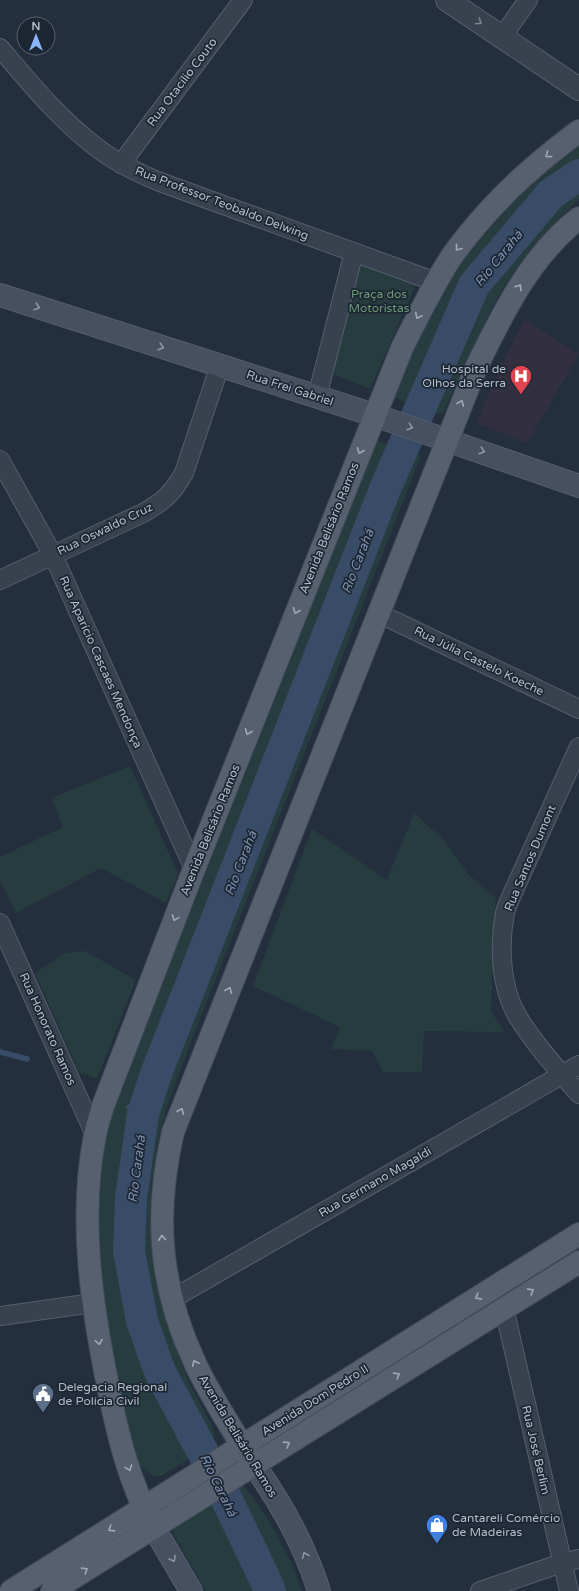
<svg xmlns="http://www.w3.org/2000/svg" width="579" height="1591" font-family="'Varela Round',sans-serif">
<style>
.medical{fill:#32303f}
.green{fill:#263c3f}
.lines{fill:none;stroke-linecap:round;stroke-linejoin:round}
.stream{stroke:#394c67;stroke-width:5.5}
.river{stroke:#394c67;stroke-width:32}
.minor-casing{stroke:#565f6c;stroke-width:20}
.tertiary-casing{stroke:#565f6c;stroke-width:24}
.secondary-casing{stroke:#565f6c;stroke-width:24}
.primary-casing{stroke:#414a57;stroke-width:24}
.minor{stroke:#38414e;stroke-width:18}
.tertiary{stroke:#38414e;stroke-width:22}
.secondary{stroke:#465061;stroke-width:22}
.primary{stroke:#56606e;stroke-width:22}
.oneway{stroke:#7c8592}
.oneway2{stroke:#a1aab7}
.oneway3{stroke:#8e96a5}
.labels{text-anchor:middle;stroke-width:3.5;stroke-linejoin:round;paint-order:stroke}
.street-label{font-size:12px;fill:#b4bcc9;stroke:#1d2633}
.park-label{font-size:12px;fill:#6b9a76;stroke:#1d2633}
.poi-label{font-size:12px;fill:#b4bcc9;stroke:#1d2633;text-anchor:start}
.water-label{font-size:13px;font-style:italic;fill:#7c92b1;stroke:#1d2633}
</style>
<rect width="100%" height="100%" fill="#242f3e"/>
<polygon class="medical" points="524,320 579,354 527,443 477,423 499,370"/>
<g class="green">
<path d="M 579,146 L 579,200 C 550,226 517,263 498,297 C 486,318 478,339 468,361 C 460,378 451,395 443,413 L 438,413 L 391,397 L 435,298 L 473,245 L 513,198 L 562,157 Z"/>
<polygon points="361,262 416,284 370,389 333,374"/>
<path d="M 375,440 L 421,456 L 186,1055 L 167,1107 L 158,1141 L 151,1189 L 151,1245 L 166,1321 L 187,1378 L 213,1428 C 216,1437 216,1440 209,1447 L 161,1476 C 150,1477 143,1468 136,1460 L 112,1360 L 94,1222 L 98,1161 L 117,1087 Z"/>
<polygon points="130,766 178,874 166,903 101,868 16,913 0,881 0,857 63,827 52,798"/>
<polygon points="414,813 443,839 469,875 496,898 491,1011 504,1032 424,1031 422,1072 383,1072 372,1051 331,1049 340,1027 253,986 312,829 387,880"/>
<polygon points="85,951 136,980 97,1079 79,1072 35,973 65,953"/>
<path d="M 242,1484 C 268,1514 289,1553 302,1591 L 206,1591 L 174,1536 L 173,1529 L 175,1523 Z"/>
</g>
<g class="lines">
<g class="stream">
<polyline points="0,1052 27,1059"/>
<polyline points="129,1107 143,1114"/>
</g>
<polyline class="river" points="270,1591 264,1577 215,1475 160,1372 142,1321 129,1251 131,1198 143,1114 156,1074 385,489 474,285 551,194 579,175"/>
<g class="minor-casing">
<g id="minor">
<polyline points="502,37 528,0"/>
<path d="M 0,48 C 30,83 59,119 96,147 C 115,162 138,173 160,182 L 436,282"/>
<polyline points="121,164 243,0"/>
<polyline points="317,397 354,252"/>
<polyline points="0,460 53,555 194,869"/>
<path d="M 0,580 L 143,513 C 164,501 172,494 184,473 L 220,365"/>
<polyline points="378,613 579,709"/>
<path d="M 579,747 L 514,890 C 511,897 507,905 505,913 C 499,945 500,988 518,1017 C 535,1045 558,1070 579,1094"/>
<polyline points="0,923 95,1135"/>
<polyline points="172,1299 579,1065"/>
<polyline points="504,1308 569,1591"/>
<polyline points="0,1316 93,1303"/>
<polyline points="480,1591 562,1563 579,1559"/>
</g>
</g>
<g class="tertiary-casing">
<polyline id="tertiary" points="447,0 579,89"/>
</g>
<g class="secondary-casing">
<g id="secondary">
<polyline points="0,295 374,415 579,486"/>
<path d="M 254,1465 C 281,1503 305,1546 319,1591"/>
<polyline points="154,1528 191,1591"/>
</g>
</g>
<g class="primary-casing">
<g id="primary">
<path d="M 254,1465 C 234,1431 211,1398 195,1363 C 159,1286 154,1214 173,1132 L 476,368 C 502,314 531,255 579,218"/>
<path d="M 154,1528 C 129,1483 117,1432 107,1381 C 91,1302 79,1216 95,1135 C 97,1125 100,1116 103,1106 L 194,869 L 402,348 C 417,318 432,287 450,259 C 455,251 462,243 468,235 C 502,193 536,163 579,131"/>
<polyline points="11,1591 579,1234"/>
<polyline points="52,1591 579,1262"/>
</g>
</g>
<use href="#minor" class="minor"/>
<use href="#tertiary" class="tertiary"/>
<use href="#secondary" class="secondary"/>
<use href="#primary" class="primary"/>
</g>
<defs><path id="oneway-chevron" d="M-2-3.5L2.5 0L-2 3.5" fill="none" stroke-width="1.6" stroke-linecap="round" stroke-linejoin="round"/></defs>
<use class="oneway" href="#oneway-chevron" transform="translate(479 22) rotate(34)"/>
<g class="oneway2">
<use href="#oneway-chevron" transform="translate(548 155) rotate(143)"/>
<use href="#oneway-chevron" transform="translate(458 248) rotate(128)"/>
<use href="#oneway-chevron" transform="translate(519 287) rotate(-57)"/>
<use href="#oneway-chevron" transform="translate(418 316) rotate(117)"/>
<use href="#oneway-chevron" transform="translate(461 403) rotate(-68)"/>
<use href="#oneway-chevron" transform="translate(360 451) rotate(112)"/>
<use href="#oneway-chevron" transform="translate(296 611) rotate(112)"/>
<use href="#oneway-chevron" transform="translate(248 732) rotate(112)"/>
<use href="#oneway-chevron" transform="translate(175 918) rotate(111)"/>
<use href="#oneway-chevron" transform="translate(229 990) rotate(-68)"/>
<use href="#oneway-chevron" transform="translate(181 1111) rotate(-68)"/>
<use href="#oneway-chevron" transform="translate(162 1238) rotate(-94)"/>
<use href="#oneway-chevron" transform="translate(531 1291) rotate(-32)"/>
<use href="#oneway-chevron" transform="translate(478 1297) rotate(148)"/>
<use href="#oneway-chevron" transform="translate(99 1342) rotate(81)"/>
<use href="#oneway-chevron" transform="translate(195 1363) rotate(-115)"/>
<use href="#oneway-chevron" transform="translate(397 1375) rotate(-32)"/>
<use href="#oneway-chevron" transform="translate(287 1444) rotate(-32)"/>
<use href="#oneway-chevron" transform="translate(129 1468) rotate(70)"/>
<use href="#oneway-chevron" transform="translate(111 1529) rotate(148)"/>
<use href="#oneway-chevron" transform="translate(85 1570) rotate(-32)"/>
</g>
<g class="oneway3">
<use href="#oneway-chevron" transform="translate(37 307) rotate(18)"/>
<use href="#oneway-chevron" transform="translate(161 347) rotate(18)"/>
<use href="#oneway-chevron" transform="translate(410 427) rotate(19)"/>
<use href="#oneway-chevron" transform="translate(482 451) rotate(19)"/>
<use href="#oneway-chevron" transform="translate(305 1555) rotate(-112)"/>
<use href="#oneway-chevron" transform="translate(173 1559) rotate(60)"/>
</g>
<defs>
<g id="hospital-pin" transform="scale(1.15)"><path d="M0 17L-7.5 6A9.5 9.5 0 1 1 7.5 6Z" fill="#e0444e" stroke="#1d2633"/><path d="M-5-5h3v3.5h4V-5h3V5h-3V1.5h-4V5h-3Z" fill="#fff"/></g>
<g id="civic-pin" transform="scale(1.15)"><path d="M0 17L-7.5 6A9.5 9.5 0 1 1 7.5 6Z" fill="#5c6f8a" stroke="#1d2633"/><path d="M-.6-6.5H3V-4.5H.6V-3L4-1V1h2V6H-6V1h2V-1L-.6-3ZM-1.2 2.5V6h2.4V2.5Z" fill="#fff"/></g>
<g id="shop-pin" transform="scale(1.15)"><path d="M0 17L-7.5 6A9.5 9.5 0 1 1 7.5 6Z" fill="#3f7fe0" stroke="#1d2633"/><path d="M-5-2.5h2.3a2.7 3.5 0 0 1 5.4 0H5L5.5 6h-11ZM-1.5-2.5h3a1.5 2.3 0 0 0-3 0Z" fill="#fff"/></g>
</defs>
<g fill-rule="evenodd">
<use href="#hospital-pin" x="521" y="376"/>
<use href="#civic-pin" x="43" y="1394"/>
<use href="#shop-pin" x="437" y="1525"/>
</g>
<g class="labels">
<g class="street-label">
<text transform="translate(182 82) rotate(-53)" y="4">Rua Otacílio Couto</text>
<text transform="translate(222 203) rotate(21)" y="4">Rua Professor Teobaldo Delwing</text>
<text transform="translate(290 388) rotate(18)" y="4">Rua Frei Gabriel</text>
<text transform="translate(329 528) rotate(-68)" y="4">Avenida Belisário Ramos</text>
<text transform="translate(105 529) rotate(-26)" y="4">Rua Oswaldo Cruz</text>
<text transform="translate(479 661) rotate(26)" y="4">Rua Júlia Castelo Koeche</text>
<text transform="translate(101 662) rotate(66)" y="4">Rua Aparício Cascaes Mendonça</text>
<text transform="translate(210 830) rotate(-68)" y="4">Avenida Belisário Ramos</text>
<text transform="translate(530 858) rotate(-67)" y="4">Rua Santos Dumont</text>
<text transform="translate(48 1029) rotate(66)" y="4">Rua Honorato Ramos</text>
<text transform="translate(375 1182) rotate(-30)" y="4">Rua Germano Magaldi</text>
<text transform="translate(315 1400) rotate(-32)" y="4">Avenida Dom Pedro II</text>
<text transform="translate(238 1436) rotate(59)" y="4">Avenida Belisário Ramos</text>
<text transform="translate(536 1450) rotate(77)" y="4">Rua José Berlim</text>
</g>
<g class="park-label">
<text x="379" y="298">Praça dos<tspan x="379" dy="14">Motoristas</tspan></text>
</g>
<g class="poi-label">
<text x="506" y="373" text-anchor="end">Hospital de<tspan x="506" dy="14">Olhos da Serra</tspan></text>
<text x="58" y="1391">Delegacia Regional<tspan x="58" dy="14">de Polícia Civil</tspan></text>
<text x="452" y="1522">Cantareli Comércio<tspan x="452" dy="14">de Madeiras</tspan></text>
</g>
<g class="water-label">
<text transform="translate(498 258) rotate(-51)" y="5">Rio Carahá</text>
<text transform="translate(357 561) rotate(-69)" y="5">Rio Carahá</text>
<text transform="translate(240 863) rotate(-69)" y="5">Rio Carahá</text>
<text transform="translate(136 1169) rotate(-83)" y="5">Rio Carahá</text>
<text transform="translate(219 1485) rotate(64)" y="5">Rio Carahá</text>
</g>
</g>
<g transform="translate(36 36)"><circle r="19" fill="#1d2633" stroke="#59626f"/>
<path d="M0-3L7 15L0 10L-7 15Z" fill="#8ab4f8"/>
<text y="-6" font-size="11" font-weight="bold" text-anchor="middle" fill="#b4bcc9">N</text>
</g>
</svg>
